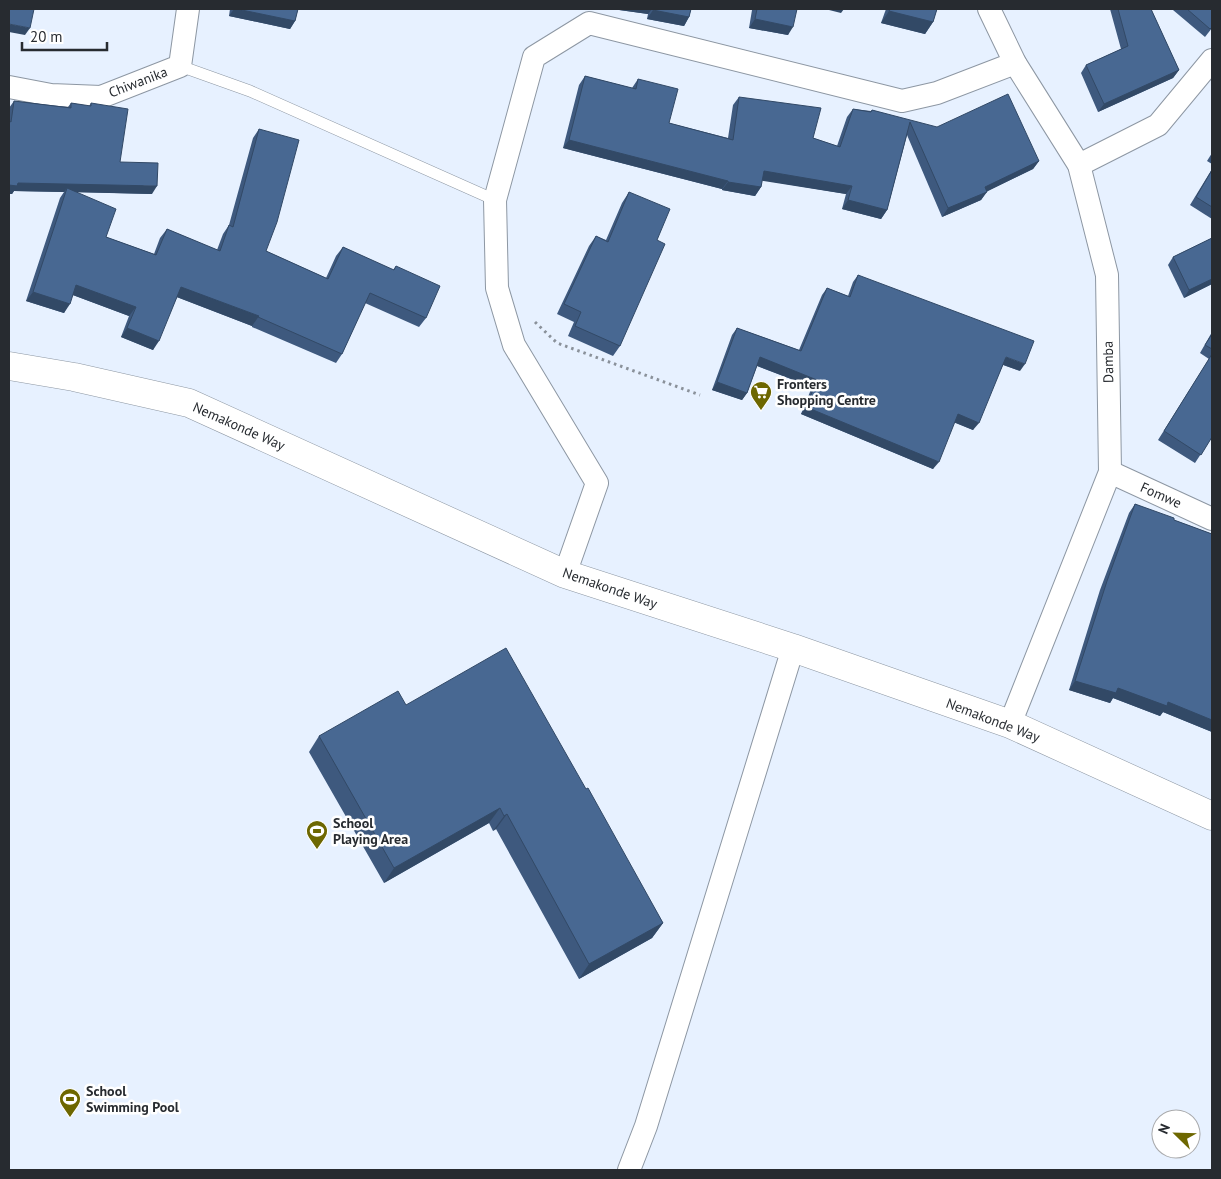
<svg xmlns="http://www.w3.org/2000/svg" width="1221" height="1179" font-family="'PT Sans',sans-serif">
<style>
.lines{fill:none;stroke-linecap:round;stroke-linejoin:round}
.service-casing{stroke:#8d97a3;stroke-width:12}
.minor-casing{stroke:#8d97a3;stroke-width:24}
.tertiary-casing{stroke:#8d97a3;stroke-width:29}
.path{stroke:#8a919a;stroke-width:3;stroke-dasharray:2.5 4;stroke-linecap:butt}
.service{stroke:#fff;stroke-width:11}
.minor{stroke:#fff;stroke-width:22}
.tertiary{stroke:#fff;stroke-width:28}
.wall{fill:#3e597e}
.shaded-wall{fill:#324966}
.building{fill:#486892;stroke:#324966}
.labels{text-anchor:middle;stroke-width:5;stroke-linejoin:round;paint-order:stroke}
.street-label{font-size:14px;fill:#272b30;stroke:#fff}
.poi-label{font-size:14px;font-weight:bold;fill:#272b30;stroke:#fff;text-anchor:start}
</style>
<rect width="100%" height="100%" fill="#e7f1ff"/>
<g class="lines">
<g class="service-casing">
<polyline id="service" points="180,66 250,91 495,200"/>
</g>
<g class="minor-casing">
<g id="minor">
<polyline points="989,9 1015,63 1079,165 1107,275 1110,472 1010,724"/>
<polyline points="9,87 51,95 101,97 180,66 188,9"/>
<polyline points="1079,165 1158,125 1212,60"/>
<polyline points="1110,472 1212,519"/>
<polyline points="565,574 597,483 514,345 497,288 495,200 534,57 589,23 902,101 937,93 1015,63"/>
<polyline points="629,1170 646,1126 793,648"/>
</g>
</g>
<g class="tertiary-casing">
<polyline id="tertiary" points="9,366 74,377 189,403 565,574 793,648 1010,724 1212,816"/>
</g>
<polyline class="path" points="535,322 557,343 700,395"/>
<use href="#service" class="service"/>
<use href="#minor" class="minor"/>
<use href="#tertiary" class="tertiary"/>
</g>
<g class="wall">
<polygon points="230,9 298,9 295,21 290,29 229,16"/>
<polygon points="612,9 691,9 689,17 684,26 647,19 648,14"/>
<polygon points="742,9 797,9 788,35 749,28 752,10"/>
<polygon points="886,9 937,9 933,22 925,34 881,23"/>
<polygon points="1110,9 1151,9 1179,70 1173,78 1098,112 1081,73 1086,65 1121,49"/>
<polygon points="1173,9 1212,9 1212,28 1205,37 1173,10"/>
<polygon points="585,76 632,88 638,79 669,123 728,138 733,105 739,97 813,138 837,146 847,117 853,109 871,111 872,110 1039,161 1033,169 987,191 981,200 942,217 907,135 887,210 881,219 842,209 846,194 762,180 761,187 755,196 722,190 722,189 563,148 579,85"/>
<polygon points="14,101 68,107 71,103 89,106 91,103 120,162 152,194 76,192 106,237 154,254 160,238 167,229 217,250 223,234 229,225 253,138 259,129 266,251 326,278 336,256 343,247 393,270 396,266 426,318 419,327 365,303 342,354 336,363 252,327 252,326 177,297 153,350 121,337 129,316 73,295 64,313 26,301 60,198 64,192 14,191 12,194 9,194 9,108"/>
<polygon points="1212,153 1212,164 1207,161"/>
<polygon points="1212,169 1212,219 1190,205"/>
<polygon points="629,192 657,240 620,346 613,356 568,336 574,322 557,314 589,246 596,236 606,240 622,203"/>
<polygon points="1212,238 1212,284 1184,298 1168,265 1173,257"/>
<polygon points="858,275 1020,371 1003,365 973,430 954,422 933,469 801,414 812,387 757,366 747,393 742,400 712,390 732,335 737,328 799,350 822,295 827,288 848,296 853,282"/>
<polygon points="1212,332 1212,437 1195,463 1158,440 1209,359 1200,353"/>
<polygon points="1135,504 1174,520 1212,534 1212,732 1163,712 1160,716 1113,698 1110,703 1069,690 1100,590 1129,513"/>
<polygon points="406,705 586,789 663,923 652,938 579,979 496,829 493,831 489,823 384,883 309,752 319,736"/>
</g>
<g class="shaded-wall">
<polygon points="234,9 237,9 295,21 290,29 229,16"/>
<polygon points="612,9 652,9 648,14"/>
<polygon points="825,9 844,9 841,13"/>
<polygon points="653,10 689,17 684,26 647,19"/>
<polygon points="889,11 933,22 925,34 881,23"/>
<polygon points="755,19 793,27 788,35 749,28"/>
<polygon points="9,24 30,28 25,35 9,32"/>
<polygon points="1179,70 1173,78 1098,112 1104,104"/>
<polygon points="569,140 728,181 722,189 563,148"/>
<polygon points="1039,161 1033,169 982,194 987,192 981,200 942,217 948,208 985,187"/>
<polygon points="764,171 852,186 846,194 758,180"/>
<polygon points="728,182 761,187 755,196 722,190"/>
<polygon points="18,183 157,186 152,194 66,192 67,188 64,192 14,191 12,194 9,194 9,185"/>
<polygon points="848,200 887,210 881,219 842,209"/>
<polygon points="1212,279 1212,284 1184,298 1189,290"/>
<polygon points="76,285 136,307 129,316 70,294"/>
<polygon points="181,287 259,316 252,326 174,296"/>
<polygon points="33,292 70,304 64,313 26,301"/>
<polygon points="127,328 159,341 153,350 121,337"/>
<polygon points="760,357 817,380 812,387 755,365"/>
<polygon points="1006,357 1025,364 1020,371 1001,364"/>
<polygon points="717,382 747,393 742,400 712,390"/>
<polygon points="806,407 939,462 933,469 801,414"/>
<polygon points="958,414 979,423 973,430 953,422"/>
<polygon points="1075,681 1118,688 1168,702 1212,720 1212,732 1163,712 1160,716 1113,698 1110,703 1069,690"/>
<polygon points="500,808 489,823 384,883 394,868"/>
<polygon points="507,814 496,829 493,831 504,816"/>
<polygon points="663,923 652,938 579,979 589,964"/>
</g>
<g class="building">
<polygon points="9,9 34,9 30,28 9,24"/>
<polygon points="237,9 298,9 295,21"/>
<polygon points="654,9 691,9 689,17 653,10"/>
<polygon points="757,9 797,9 793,27 755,19"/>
<polygon points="890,9 937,9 933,22 889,11"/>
<polygon points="1118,9 1151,9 1179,70 1104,104 1086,65 1128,46"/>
<polygon points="1187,9 1212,9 1212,27 1210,29"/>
<polygon points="585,76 636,89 638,79 678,89 669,123 733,140 739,97 821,108 813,138 840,147 853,109 871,112 872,110 937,127 1008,94 1039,161 985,187 987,192 948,208 910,122 887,210 848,200 852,186 764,171 761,187 728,182 728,181 569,140"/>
<polygon points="14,101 71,108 71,103 91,106 91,103 128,109 120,162 158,163 157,186 18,183 17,186 9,185 9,121 11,122"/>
<polygon points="259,129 299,140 277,222 266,251 328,279 343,247 394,270 396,266 440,286 426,318 370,293 342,354 258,317 259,316 181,287 159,341 127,328 136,307 76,285 70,304 33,292 67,188 116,209 106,237 156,255 167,229 220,251 229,225 233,227"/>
<polygon points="1212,170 1212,207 1196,197"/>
<polygon points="629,192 670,209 657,240 665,244 620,346 575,326 581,312 564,304 596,236 608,242"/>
<polygon points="1212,238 1212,279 1189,290 1173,257"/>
<polygon points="858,275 1034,341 1025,364 1006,357 979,423 958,414 939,462 806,407 817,380 760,357 747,393 717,382 737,328 801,351 827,288 850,297"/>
<polygon points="1212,334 1212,349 1205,345"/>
<polygon points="1212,354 1212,437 1201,455 1164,431"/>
<polygon points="1135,504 1174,518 1174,520 1212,534 1212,720 1168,702 1167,706 1118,688 1116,693 1075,681 1107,581"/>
<polygon points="506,648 586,789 588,788 663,923 589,964 507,814 504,816 500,808 394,868 319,736 398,691 406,705"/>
</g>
<defs>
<g id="supermarket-pin" transform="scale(1.125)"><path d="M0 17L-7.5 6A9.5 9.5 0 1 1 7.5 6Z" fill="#6d6700" stroke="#fff"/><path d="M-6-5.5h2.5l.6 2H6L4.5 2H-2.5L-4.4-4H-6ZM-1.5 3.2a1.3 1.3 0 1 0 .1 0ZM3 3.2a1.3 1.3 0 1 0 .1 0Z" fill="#fff"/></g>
<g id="stadium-pin" transform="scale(1.125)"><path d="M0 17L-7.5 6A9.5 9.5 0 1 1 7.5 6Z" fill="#6d6700" stroke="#fff"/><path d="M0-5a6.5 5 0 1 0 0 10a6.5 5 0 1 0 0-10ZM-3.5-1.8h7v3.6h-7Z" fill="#fff"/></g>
</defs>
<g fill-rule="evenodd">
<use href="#supermarket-pin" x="761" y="392"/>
<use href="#stadium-pin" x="317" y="831"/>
<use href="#stadium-pin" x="70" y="1099"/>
</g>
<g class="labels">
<g class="street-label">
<text transform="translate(138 82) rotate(-21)" y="5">Chiwanika</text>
<text transform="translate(1108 362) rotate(-91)" y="5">Damba</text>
<text transform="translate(239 426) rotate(24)" y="5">Nemakonde Way</text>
<text transform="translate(1161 495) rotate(24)" y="5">Fomwe</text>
<text transform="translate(610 588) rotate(19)" y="5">Nemakonde Way</text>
<text transform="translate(993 720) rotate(21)" y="5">Nemakonde Way</text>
</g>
<g class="poi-label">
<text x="777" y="389">Fronters<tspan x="777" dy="16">Shopping Centre</tspan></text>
<text x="333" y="828">School<tspan x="333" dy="16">Playing Area</tspan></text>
<text x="86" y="1096">School<tspan x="86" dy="16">Swimming Pool</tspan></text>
</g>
</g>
<rect width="1221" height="1179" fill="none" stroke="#272b30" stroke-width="20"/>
<g transform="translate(1176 1134) rotate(293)"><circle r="24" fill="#ffffff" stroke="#a9aaac"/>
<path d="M0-4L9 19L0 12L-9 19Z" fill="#6d6700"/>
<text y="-8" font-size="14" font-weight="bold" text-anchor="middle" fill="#272b30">N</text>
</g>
<path d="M22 42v8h85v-8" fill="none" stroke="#272b30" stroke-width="2.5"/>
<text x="30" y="42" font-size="15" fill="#272b30" stroke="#ffffff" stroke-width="4" paint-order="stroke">20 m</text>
</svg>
